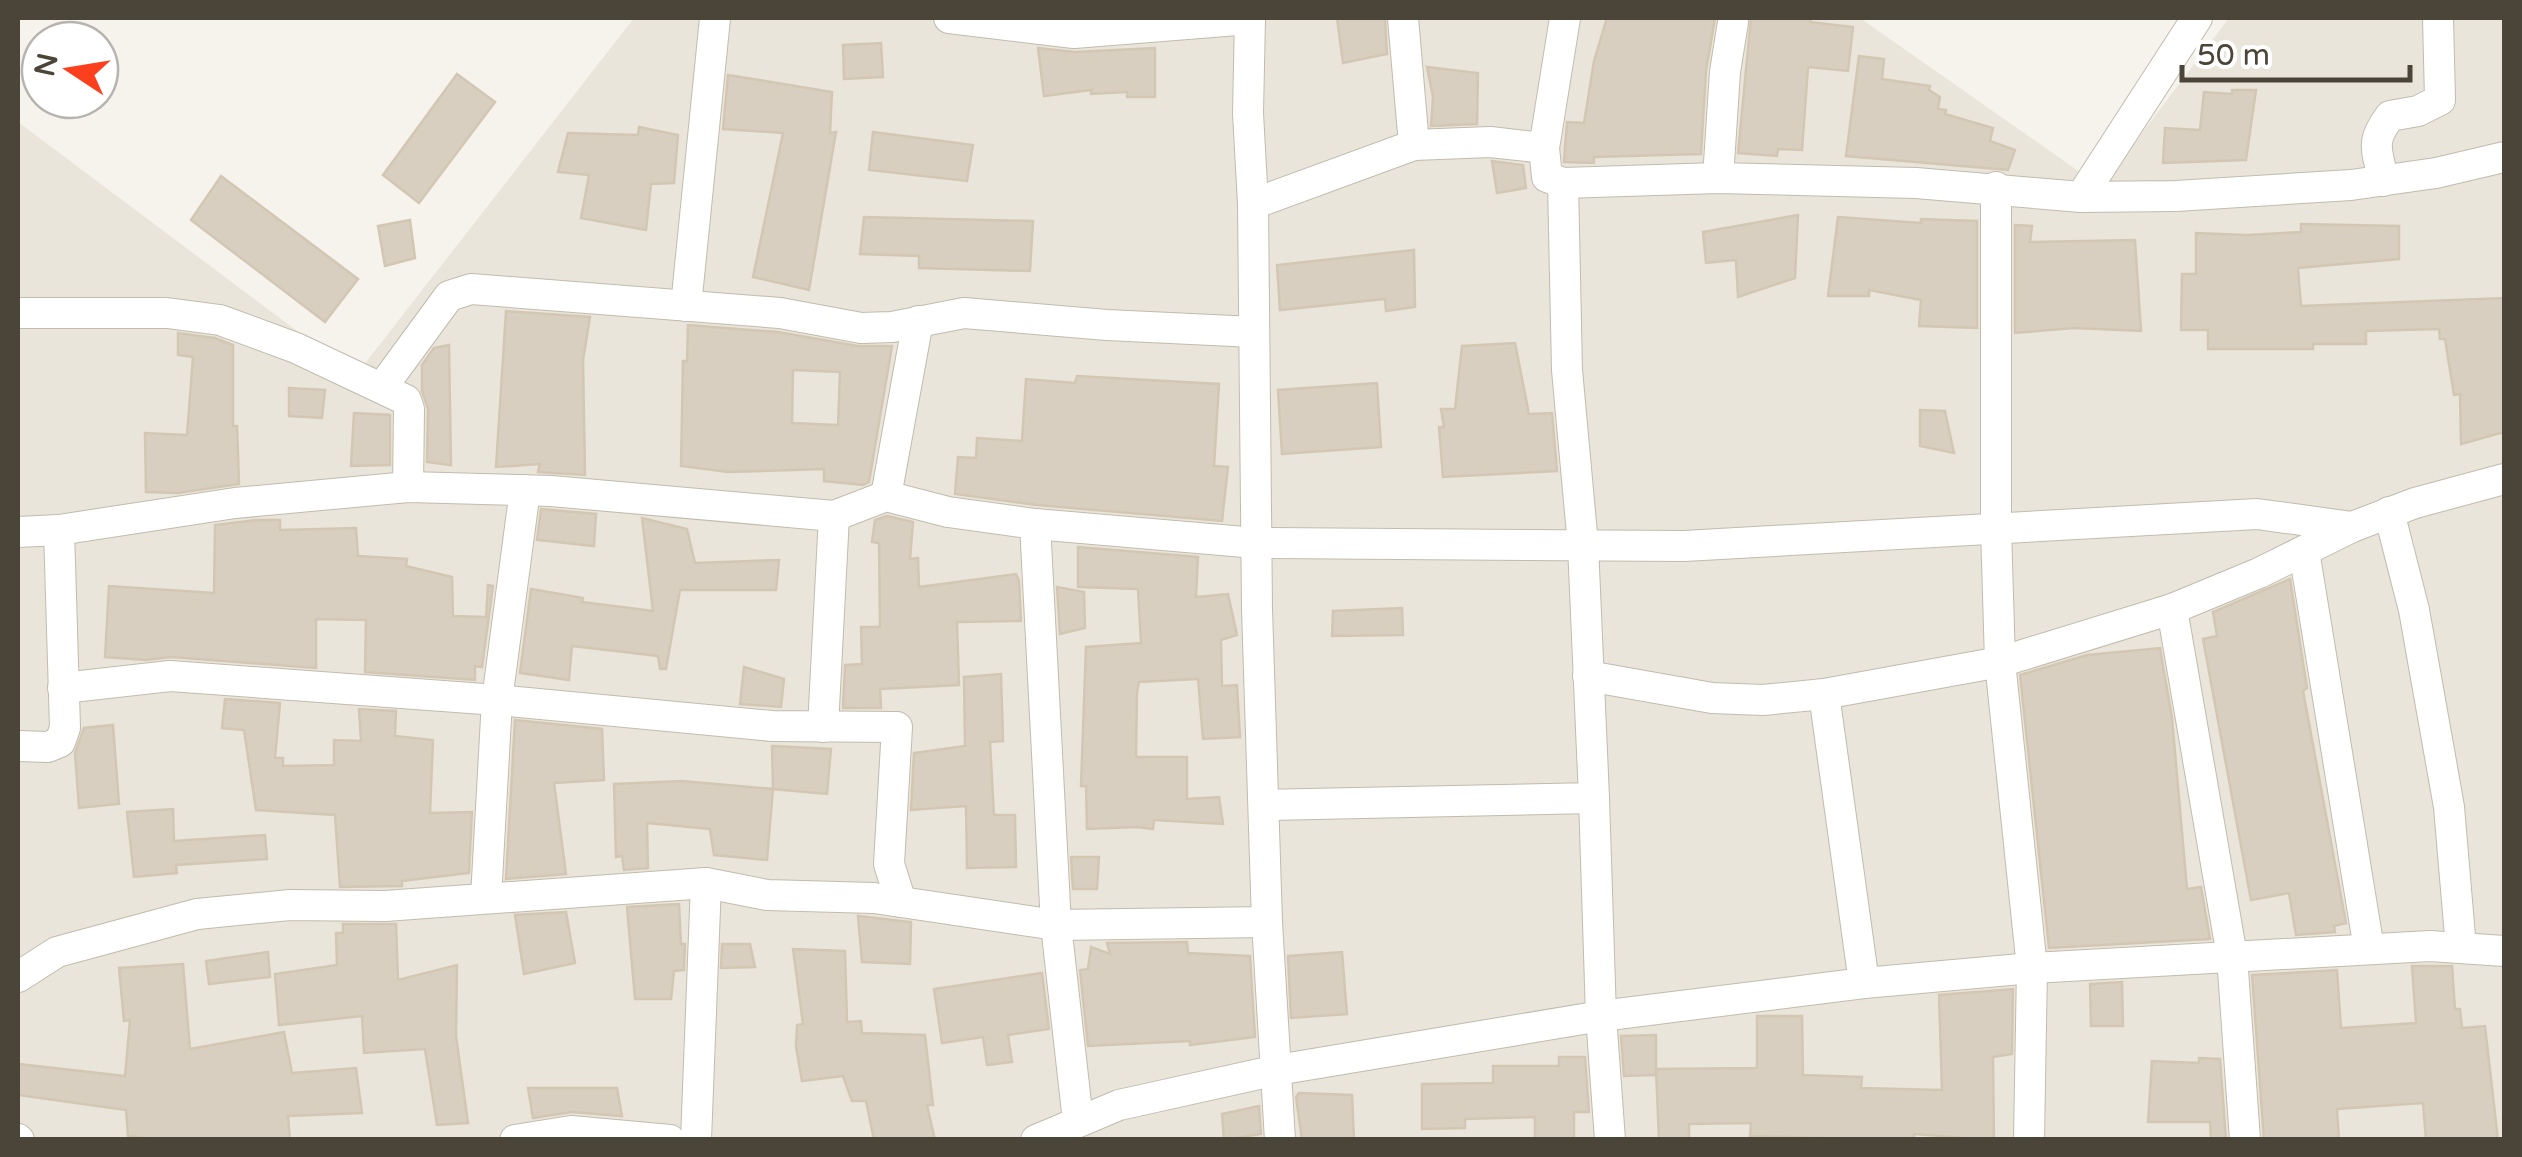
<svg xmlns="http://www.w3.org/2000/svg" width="2522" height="1157" font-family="'Varela Round',sans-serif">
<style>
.residential{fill:#eae5da}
.building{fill:#d8cfc1;stroke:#d3c7b4;stroke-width:2.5;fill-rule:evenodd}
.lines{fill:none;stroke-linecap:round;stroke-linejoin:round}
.minor-casing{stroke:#c2bbae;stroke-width:32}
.minor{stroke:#fff;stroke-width:30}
</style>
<rect width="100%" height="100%" fill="#f6f3ec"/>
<polygon class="residential" points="634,18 1860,18 2101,187 2229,18 2504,18 2504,1139 18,1139 18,122 356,375"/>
<g class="building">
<polygon points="1337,18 1385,18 1387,54 1343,63"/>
<polygon points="1607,18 1715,18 1706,71 1701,154 1594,157 1594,163 1564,162 1567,122 1584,123 1594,61"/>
<polygon points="1751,18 1811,18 1810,22 1853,27 1848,71 1808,67 1802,150 1778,149 1777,156 1738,153"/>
<polygon points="881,43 883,77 844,79 843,45"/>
<polygon points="1038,48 1075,52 1155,48 1155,97 1127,97 1127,92 1091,94 1091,90 1044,96"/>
<polygon points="1859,56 1884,59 1882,79 1930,86 1929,90 1940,97 1938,109 1946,110 1945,114 1993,128 1990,141 2015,150 2008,170 1846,156"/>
<polygon points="1427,67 1478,73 1477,124 1431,126 1433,97"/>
<polygon points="457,74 495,102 419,203 383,175"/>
<polygon points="728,75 832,92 830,133 836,132 809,290 753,277 783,133 723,129"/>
<polygon points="2232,90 2256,90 2246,160 2163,163 2165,128 2200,130 2204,92 2232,94"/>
<polygon points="639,127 678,135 674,183 651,184 646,230 581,218 589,175 558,172 568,133 638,135"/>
<polygon points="873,132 973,145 967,181 869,170"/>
<polygon points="1492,161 1523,165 1526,188 1497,193"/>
<polygon points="221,176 358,279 325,322 191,220"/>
<polygon points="1798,215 1795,278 1738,297 1736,260 1706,263 1703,232"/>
<polygon points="864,217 1033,221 1030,271 919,268 919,256 860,254"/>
<polygon points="1838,217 1921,223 1921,219 1977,221 1977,328 1919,326 1921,300 1869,290 1869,296 1828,296"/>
<polygon points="410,220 415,258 385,266 378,226"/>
<polygon points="2301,224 2399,226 2399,259 2298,268 2301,306 2504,298 2504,432 2461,444 2460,394 2454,395 2445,339 2440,339 2439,329 2366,331 2366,344 2313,344 2313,349 2208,349 2208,330 2181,330 2182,274 2196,274 2196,233 2247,235 2301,232"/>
<polygon points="2015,225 2032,226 2030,242 2135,240 2141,331 2074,328 2015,333"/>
<polygon points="1414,250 1415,307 1386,311 1385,299 1280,310 1277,265"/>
<polygon points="506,311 590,317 583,360 585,475 538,472 540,464 496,467"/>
<path d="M 688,325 L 778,332 L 858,346 L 892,346 L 869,482 L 863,485 L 824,481 L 824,469 L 728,472 L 681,466 L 683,361 L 687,361 ZM 793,370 L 840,372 L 838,425 L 792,423 Z"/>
<polygon points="178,333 215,338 233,345 233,426 237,426 239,484 178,493 146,492 145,433 187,435 193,357 178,355"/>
<polygon points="1515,343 1529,414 1552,413 1557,471 1443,477 1439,427 1444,427 1441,409 1455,409 1462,346"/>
<polygon points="449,345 451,465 427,462 428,409 422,391 422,365 434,348"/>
<polygon points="1077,376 1219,384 1214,466 1228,467 1222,521 1037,505 955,494 958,457 976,458 977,438 1022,441 1026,379 1075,383"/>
<polygon points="1377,383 1381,447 1282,454 1278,390"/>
<polygon points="289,388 325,390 322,418 289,416"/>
<polygon points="1920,410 1945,411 1954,453 1920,446"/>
<polygon points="354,413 390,415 390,465 351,466"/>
<polygon points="541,509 596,514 594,546 537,540"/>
<polygon points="887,516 913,522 910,559 918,558 919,587 1016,574 1019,581 1021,621 957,622 959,685 880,689 881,708 843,708 845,665 862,664 861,627 880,627 879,543 872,542 875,520"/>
<polygon points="642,518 687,529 695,563 779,560 776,590 680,590 666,669 660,669 658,656 572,646 569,680 520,673 531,589 583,598 582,602 653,611"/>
<polygon points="256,520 280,520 280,530 356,528 358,556 407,559 406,566 452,577 453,616 486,617 488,585 493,586 482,667 475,666 475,680 365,672 366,620 316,619 316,668 171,657 146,660 105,657 109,586 214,593 215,525"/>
<polygon points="1078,547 1198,557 1196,597 1228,594 1237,635 1221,640 1222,686 1237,685 1240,737 1203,739 1198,679 1139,682 1137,692 1136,757 1187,757 1187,799 1219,797 1223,824 1154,820 1153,829 1137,827 1087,829 1086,786 1081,786 1086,647 1141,643 1138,589 1078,587"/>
<polygon points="2290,579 2307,688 2303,691 2346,923 2334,926 2335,932 2296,935 2289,893 2251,900 2203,639 2217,636 2213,612"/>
<polygon points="1057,587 1084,592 1085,628 1060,634"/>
<polygon points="1402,608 1403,635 1332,636 1333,611"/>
<polygon points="2160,648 2172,718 2187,889 2201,887 2210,939 2049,948 2020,675 2087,655"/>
<polygon points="744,667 784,679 781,707 740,704"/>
<polygon points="1001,674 1003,741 990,742 994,815 1015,815 1016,867 967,868 966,806 911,810 914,753 965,746 964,677"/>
<polygon points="225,699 280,703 275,758 283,758 283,766 334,765 334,740 361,741 359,709 396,711 395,736 433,740 430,813 472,812 469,873 402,881 402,886 340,887 335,815 256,810 244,730 222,728"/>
<polygon points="515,720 602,729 604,780 554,783 566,874 506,879"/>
<polygon points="113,725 119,804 79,808 75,753 84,728"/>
<polygon points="772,746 831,749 827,794 773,789"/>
<polygon points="682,781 773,789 767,860 714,855 710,829 647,823 648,868 624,870 622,856 616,857 614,784"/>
<polygon points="173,809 174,841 265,835 267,859 176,865 177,873 134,877 127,812"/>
<polygon points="1071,857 1099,857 1097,889 1073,889"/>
<polygon points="679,904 681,944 685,944 684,970 674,971 671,999 635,999 627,907"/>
<polygon points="566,912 575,963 524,974 515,915"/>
<polygon points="858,916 911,922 910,964 862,962"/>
<polygon points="343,924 396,924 398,980 457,965 456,1036 468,1123 437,1125 425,1049 364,1053 362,1016 279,1025 275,974 337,965 336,933 343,933"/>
<polygon points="1187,942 1188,953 1250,956 1255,1037 1190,1045 1190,1041 1088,1046 1080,970 1088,969 1091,947 1110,954 1107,943"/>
<polygon points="722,944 750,944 755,967 721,968"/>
<polygon points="793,949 845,951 847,1022 861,1021 862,1033 925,1035 933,1105 927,1105 935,1140 874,1140 866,1101 852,1101 843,1076 802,1081 796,1047 797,1025 803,1024"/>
<polygon points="268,952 270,977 209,984 206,961"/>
<polygon points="1342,952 1347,1014 1291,1018 1288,956"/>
<polygon points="183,964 190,1049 284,1032 292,1073 356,1068 362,1113 288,1116 290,1140 160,1140 128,1136 126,1110 18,1095 18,1064 125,1076 130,1020 124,1021 119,968"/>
<polygon points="2412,966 2452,966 2455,1009 2460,1009 2462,1028 2485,1026 2498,1140 2426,1140 2423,1103 2337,1109 2339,1140 2264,1140 2252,975 2337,970 2341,1028 2416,1023"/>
<polygon points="1042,973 1049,1029 1008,1035 1012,1062 987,1065 983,1037 942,1043 934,989"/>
<polygon points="2122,982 2123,1026 2091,1026 2090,984"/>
<polygon points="2013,989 2012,1054 1993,1057 1994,1140 1914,1134 1914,1140 1750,1136 1751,1123 1689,1124 1689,1140 1659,1140 1656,1069 1757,1068 1757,1016 1802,1016 1803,1075 1862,1077 1861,1088 1942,1090 1939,995"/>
<polygon points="1656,1035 1656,1075 1624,1076 1621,1036"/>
<polygon points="1559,1057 1585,1057 1589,1112 1574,1112 1574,1140 1535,1140 1535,1117 1465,1119 1465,1128 1422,1129 1422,1084 1493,1083 1493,1066 1559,1066"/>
<polygon points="2199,1058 2220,1059 2226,1140 2211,1140 2210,1122 2148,1122 2152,1061 2199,1063"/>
<polygon points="528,1088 617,1088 622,1116 572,1112 533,1118"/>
<polygon points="1299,1093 1352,1095 1354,1140 1302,1140 1296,1097"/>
<polygon points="1259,1106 1261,1134 1224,1140 1222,1114"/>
</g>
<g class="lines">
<g class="minor-casing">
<g id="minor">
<polyline points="949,18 1074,33 1250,19"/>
<polyline points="1250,18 1248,113 1253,204 1257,609 1267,922 1280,1140"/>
<polyline points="1403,18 1414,145"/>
<polyline points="1565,18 1544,148 1547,177 1563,183 1718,178 1916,183 2081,197 2176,196 2351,185 2436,173 2504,157"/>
<polyline points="1718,178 1725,72 1733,22"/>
<path d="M 2383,181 C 2378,149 2369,144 2390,116 L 2418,111 L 2440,100 L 2438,18"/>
<polyline points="1996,187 1996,528 2000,662 2032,968 2029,1140"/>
<polyline points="2081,197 2197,18"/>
<polyline points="1253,204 1414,145 1490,142 1544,148"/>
<polyline points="686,306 715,18"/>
<polyline points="18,313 167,313 220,320 296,348 406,400 409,409 408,487"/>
<polyline points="383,386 449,296 471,289 780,313 861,328 892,327 964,313 1107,325 1254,332"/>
<polyline points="886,496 918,321"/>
<polyline points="2389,512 2414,610 2449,807 2461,948"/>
<polyline points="1035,524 1056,925 1078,1121"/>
<polyline points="18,532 59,530 235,503 408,487 551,491 834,516 886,496 948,512 1035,524 1256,543 1684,546 2257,514 2352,527 2415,503 2504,479"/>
<polyline points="2304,551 2369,949"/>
<polyline points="2172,609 2232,956 2245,1140"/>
<polyline points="1588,676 1712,698 1763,700 1824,694 2000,662 2172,609 2259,573 2352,527"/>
<polyline points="63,688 170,676 497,700 772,726 897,727 889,864 901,902"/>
<polyline points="1824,694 1864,983"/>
<polyline points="823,727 834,516"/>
<polyline points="18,746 48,747 60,742 65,728 59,530"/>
<polyline points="1594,798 1601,1016 1610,1140"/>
<polyline points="1264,805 1594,798 1583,545 1567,370 1563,183"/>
<polyline points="486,898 497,700 525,490"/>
<polyline points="18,977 57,952 197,914 290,905 385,906 706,883 767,895 874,898 1056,925 1267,922"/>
<polyline points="18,1139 19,1140"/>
<polyline points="515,1140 571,1131 670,1140"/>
<polyline points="696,1140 706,883"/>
<polyline points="1036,1140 1119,1105 1277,1070 1601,1016 1864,983 2032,968 2430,946 2504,951"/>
</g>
</g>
<use href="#minor" class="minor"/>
</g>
<rect width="2522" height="1157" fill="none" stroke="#4b4439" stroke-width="40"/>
<g transform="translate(70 70) rotate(282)"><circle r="48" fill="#ffffff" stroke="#b7b4b0" stroke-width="2.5"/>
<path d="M0-8L18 38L0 25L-18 38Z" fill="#fc3f1d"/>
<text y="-15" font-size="28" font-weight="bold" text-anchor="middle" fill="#4b4439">N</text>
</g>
<path d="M2182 65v15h228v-15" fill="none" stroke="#4b4439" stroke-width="5"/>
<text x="2197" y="65" font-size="30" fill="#4b4439" stroke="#ffffff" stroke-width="8" paint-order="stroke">50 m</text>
</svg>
